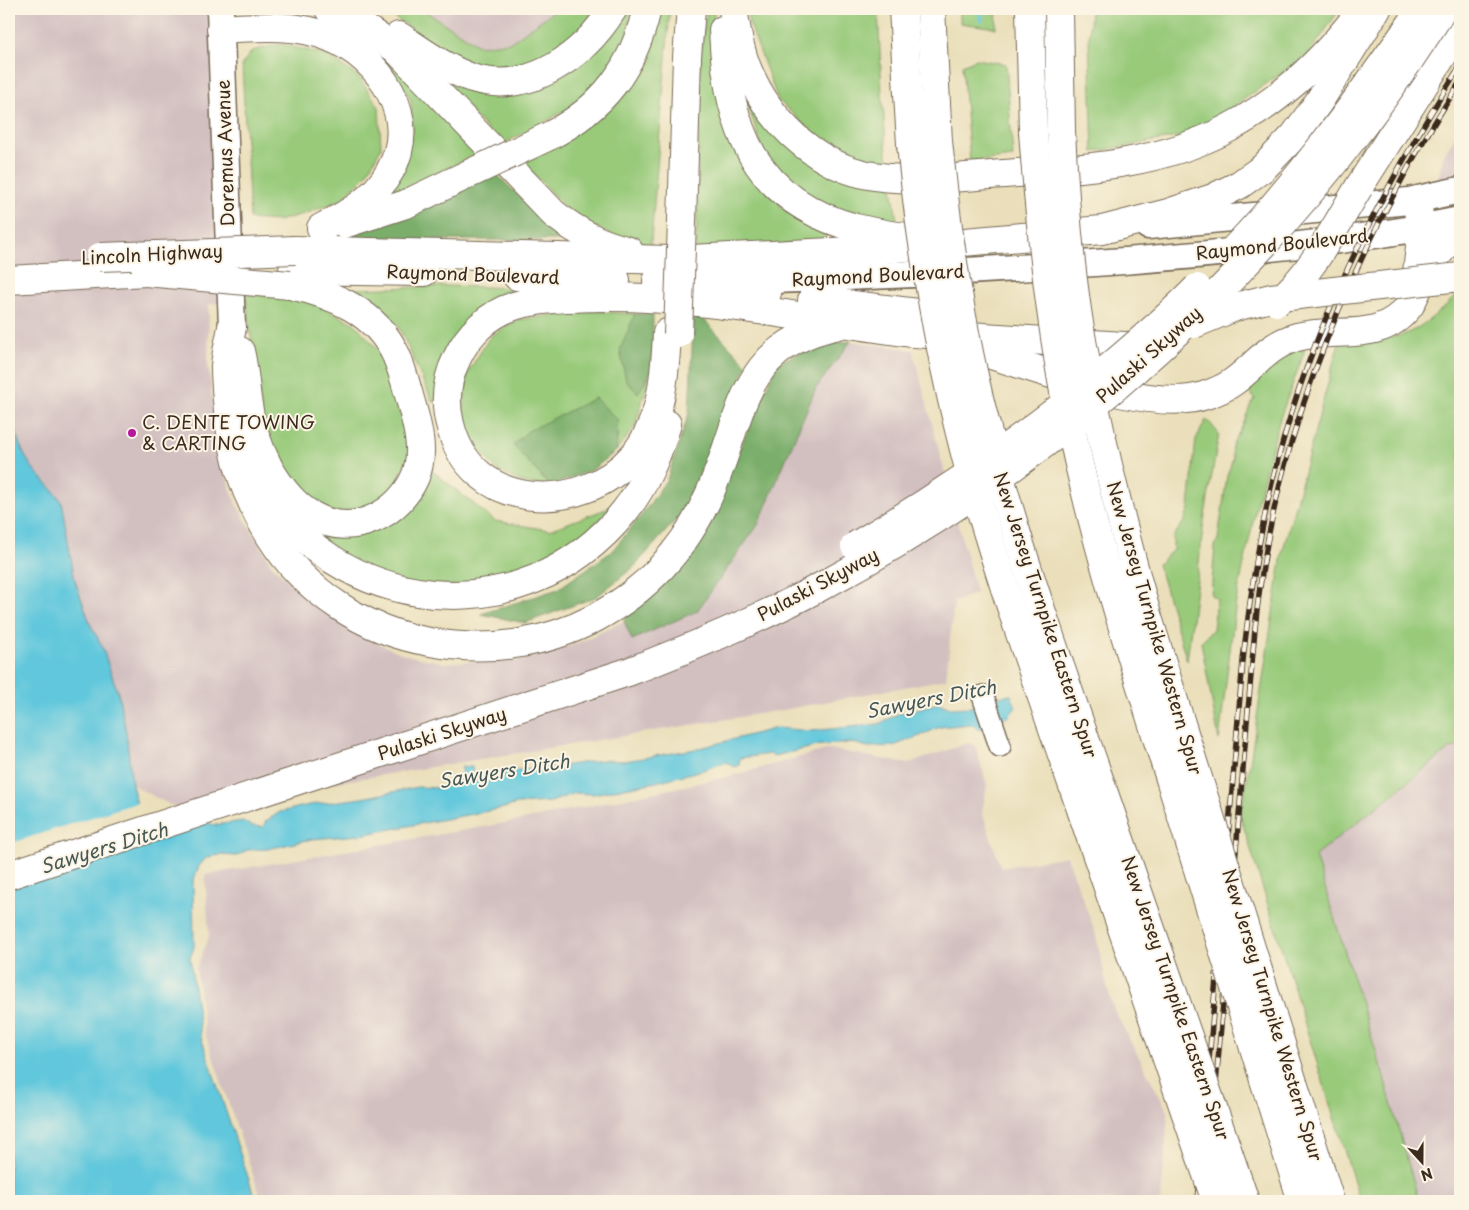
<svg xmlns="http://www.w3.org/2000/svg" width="1469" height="1210" font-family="'Playpen Sans',sans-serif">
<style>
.industrial{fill:#d2bfc0}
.green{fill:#98ca7a;stroke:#6a7a4c}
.forest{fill:#7aae6a;stroke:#5a6c44}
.water{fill:#60c7dc;stroke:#4e787d}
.pier{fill:#eadfba}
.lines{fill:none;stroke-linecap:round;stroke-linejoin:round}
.stream{stroke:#60c7dc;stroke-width:4.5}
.minor-casing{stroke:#786955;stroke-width:24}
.major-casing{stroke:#786955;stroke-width:29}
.highway-casing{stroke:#786955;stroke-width:30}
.minor{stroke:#fff;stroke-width:21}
.major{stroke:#fff;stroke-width:26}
.highway{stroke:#fff;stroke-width:28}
.rail-casing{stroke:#3b2a1e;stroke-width:5.5}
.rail{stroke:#fcf5e5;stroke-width:4;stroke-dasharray:11;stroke-linecap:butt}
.highway-bridge-casing{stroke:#786955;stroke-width:30;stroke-linecap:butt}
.highway-bridge{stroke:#fff;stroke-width:28}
.poi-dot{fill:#b5179e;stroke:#fcf5e5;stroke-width:2}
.labels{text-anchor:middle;stroke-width:4;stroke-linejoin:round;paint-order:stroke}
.street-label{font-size:18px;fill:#3b2a1e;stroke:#fcf5e5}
.poi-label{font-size:18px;fill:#3b2a1e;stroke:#fcf5e5;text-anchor:start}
.water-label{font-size:19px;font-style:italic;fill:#465957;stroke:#fcf5e5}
</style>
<rect width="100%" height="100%" fill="#fcf5e5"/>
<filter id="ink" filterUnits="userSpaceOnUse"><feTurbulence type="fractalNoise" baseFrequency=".02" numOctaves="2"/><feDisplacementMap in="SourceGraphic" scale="10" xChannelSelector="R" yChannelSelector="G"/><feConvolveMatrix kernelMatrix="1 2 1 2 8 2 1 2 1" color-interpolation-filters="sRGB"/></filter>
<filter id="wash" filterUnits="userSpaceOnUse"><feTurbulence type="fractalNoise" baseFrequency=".0096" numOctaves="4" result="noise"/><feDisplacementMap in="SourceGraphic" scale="20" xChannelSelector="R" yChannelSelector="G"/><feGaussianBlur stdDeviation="1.12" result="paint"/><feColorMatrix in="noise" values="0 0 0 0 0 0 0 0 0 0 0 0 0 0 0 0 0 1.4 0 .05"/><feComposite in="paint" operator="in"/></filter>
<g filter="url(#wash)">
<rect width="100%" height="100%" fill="#eadfba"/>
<g class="industrial">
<polygon points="9,9 216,9 234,302 209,304 208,365 220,459 236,504 271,564 312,604 365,638 406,655 444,663 531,658 580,642 624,621 632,639 758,525 816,388 851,341 913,350 976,593 954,602 946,679 783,710 333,783 235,807 178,809 132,785 122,711 101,644 91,626 75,581 61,501 27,461 20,446 9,393"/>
<polygon points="421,9 557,9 511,42 480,46"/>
<polygon points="1460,127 1460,176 1437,183 1443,157"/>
<polygon points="968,743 975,745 987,785 982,812 1001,868 1067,856 1096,935 1108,991 1115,1012 1168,1112 1161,1201 262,1201 205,1034 196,969 209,936 205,875 523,820 727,777 830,749 908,764"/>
<polygon points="1460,745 1460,1201 1418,1201 1315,856 1448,750"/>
</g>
<g class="green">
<polygon points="381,9 421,9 480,46 511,42 557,9 594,9 587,21 548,57 497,69 454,60 411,28"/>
<polygon points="621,9 631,9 627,40 598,83 563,112 501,145 425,60 453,85 501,92"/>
<polygon points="649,9 670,9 650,253 573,216 521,160 603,111"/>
<polygon points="707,9 714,9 714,56 781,207 804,223 825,228 824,241 696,252 701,49"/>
<polygon points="748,9 878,9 882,94 888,166 868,162 826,145 778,100 748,20"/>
<polygon points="960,9 997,9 996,28 960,23"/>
<polygon points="1091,9 1340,9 1309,54 1194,134 1093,152 1089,39"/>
<polygon points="368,40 409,79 480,153 384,197 413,132 411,100 391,70 363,46"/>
<polygon points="281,44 324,54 359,77 379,107 381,148 366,175 341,200 307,213 278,221 250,219 242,64 252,51"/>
<polygon points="976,59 1006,64 1013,157 970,162 962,65"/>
<polygon points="746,99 754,101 892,187 898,227 859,220 786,184 764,154"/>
<polygon points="449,286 552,289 479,317 433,403 398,325 353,289"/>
<path d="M 1460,291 L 1460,745 L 1448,750 L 1315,856 L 1383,1074 L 1419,1201 L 1360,1201 L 1240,815 L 1250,763 L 1282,554 L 1339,342 C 1359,340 1379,341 1398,336 C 1419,332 1447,306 1460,291 Z"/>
<polygon points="245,294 308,300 355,324 381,353 402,421 410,452 392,493 367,510 334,512 306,501 286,482 263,422"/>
<polygon points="587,311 635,314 621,350 650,373 635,427 616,451 618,420 513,445 550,486 524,483 498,471 477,448 463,415 467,374 490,337 516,320"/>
<path d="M 1304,344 L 1304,353 L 1280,418 L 1258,499 L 1236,601 L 1219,740 L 1201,642 L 1213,629 L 1217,599 L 1211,595 L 1215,546 L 1218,539 L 1227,476 L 1233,458 C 1228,446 1236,439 1241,429 C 1247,418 1247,408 1255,399 L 1250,393 L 1254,380 L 1267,367 Z"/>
<polygon points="1206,420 1211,424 1219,434 1204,521 1187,661 1158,564 1173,550 1173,537 1185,520 1189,508 1196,439"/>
<polygon points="431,470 495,521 549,530 620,504 538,571 478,586 401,584 338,556 311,531 378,529 409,511"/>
</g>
<g class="forest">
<polygon points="495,173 565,240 343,240"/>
<polygon points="694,309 747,365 684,511 634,567 596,597 525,623 481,614 558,589 611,552 644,512 667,479 689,413"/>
<polygon points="635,314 653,314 652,371 638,393 626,381 620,350"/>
<path d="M 851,341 L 816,388 L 758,525 L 697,611 L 632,640 L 624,621 L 630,610 L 703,532 L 777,364 C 803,349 821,345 851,341 Z"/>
<polygon points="595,398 618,420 616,451 592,470 550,486 513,445 528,431"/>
</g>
<path class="water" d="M 9,393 C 13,415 15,442 28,461 C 37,476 52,486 61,501 L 75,581 L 91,626 L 101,644 L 118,693 L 126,732 L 132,785 L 137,804 L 148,824 L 201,821 L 215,825 L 243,821 L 251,826 L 263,827 L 266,821 L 280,812 L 309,805 L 362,798 L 418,787 L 440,788 L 456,783 L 461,776 L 462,767 L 472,767 L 473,773 L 476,776 L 507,771 L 554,767 L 603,760 L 625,761 L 696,749 L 777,728 L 811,731 L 879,724 L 898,714 L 939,703 L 950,708 L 971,707 L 1002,696 L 1011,695 L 1016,707 L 1009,716 L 979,729 L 970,724 L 940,727 L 920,736 L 893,746 L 868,747 L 853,743 L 822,745 L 774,756 L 770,754 L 740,758 L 739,765 L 734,767 L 726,762 L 703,770 L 656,782 L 593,794 L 575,793 L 551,802 L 517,804 L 504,808 L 360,835 L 312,839 L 268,849 L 247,850 L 237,856 L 222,855 L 213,856 L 206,858 L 199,866 L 193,882 L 194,947 L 190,958 L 201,1037 L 256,1201 L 9,1201 Z"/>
<polygon class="pier" points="139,802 150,822 9,888 9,844"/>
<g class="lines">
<polyline class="stream" points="981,20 981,9"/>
</g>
</g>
<g filter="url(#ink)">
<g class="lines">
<g class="minor-casing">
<polyline id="minor" points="983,696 1000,746"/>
</g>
<g class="major-casing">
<g id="major">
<polyline points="220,9 232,327"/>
<polyline points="1148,226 1409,201 1460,190"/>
<path d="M 736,281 C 866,278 994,270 1124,261 C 1236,252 1349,243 1460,220"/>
</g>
</g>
<g class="highway-casing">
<g id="highway">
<path d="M 329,9 L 365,28 L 396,49 L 554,214 C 579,233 598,243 629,251"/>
<path d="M 733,9 C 737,33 741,58 752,79 C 775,127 820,168 874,176 C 921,183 970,176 1017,173 C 1089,169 1162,163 1227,129 C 1277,103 1322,61 1357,16"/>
<polyline points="903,9 911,144"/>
<polyline points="931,9 938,141"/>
<polyline points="1030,9 1033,132"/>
<polyline points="1059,9 1061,131"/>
<path d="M 221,29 C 258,27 294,23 329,37 C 381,58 420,118 390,171 C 375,199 348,214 321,228"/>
<path d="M 723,30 C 727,128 754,201 856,228 C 873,232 891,236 909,237"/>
<path d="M 399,36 C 422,51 446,69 472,78 C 530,96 584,55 613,9"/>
<path d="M 549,136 C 603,108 633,69 647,9"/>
<polyline points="1359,187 1460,28"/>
<polyline points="682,221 687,57 691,9"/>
<polyline points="344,224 406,204 452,182"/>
<polyline points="295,250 670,260 872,250 1102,230 1168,213 1213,198 1239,185 1263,168 1294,136 1318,103 1377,9"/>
<polyline points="293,270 424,272"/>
<polyline points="517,276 616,280"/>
<polyline points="9,280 146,272"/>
<polyline points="657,281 710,282 767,293"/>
<polyline points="1416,281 1420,247 1418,200"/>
<polyline points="812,300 958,318"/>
<path d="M 232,327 C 230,339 226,353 225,366 C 225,377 226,389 227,400 C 231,452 243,492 270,536 C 305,592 365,631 430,642 C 548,664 661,604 709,495 C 744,417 738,345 839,325"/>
<path d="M 667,333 C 665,376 662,422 633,456 C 580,517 470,511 450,424 C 444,401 447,378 457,358 C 468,334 489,314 514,306 C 540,298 570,298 598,297 C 702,295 802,319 905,332 C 930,335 957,335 983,337 C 1030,340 1077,343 1124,346 L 1151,345"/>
<path d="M 967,348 C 1026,363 1150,416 1206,395 C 1215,392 1225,388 1233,382 C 1257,365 1266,346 1297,337 C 1337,326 1380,345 1410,305 C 1424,278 1432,251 1460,235"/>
<path d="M 240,351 C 244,367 245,383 247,399 C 250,423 258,447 269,468 C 280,487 295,507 315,517 C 353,538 399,514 415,477 C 425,454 418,428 412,406 C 407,389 403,371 396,355 C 376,312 334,294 290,285"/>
<path d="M 256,480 C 336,616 523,637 624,512 C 645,486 657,456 667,424"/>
</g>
</g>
<use href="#minor" class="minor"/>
<use href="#major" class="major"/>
<use href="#highway" class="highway"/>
<g class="rail-casing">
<g id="rail">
<path d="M 1197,1201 L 1243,661 C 1251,584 1263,508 1285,434 C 1323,303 1387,181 1460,66"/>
<path d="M 1206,1201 L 1253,652 C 1255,626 1258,599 1262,573 C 1282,440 1336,300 1400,183 C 1418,148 1439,115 1460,82"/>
</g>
</g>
<use href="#rail" class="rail"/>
<g class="highway-bridge-casing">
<g id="highway-bridge">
<path d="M 1061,131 C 1064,195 1069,260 1079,323 C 1095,420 1119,514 1145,608 L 1330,1201"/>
<path d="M 1033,132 C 1040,228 1050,324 1069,418 C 1094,542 1133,662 1171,782 C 1214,922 1258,1062 1302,1201"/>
<path d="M 938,141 C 947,232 960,322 982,410 C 1013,534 1056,655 1098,776 C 1147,917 1196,1059 1245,1201"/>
<path d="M 911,144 C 922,260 943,375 974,487 C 1003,590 1040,691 1075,792 C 1122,929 1169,1065 1216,1201"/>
<polyline points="452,182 549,136"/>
<path d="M 1235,248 C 1302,178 1358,99 1414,20"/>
<polyline points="100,257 295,250"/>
<polyline points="146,272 290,285"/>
<path d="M 1277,302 C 1311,276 1337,223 1359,187"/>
<polyline points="1194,324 1235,307 1271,298 1460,277"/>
<polyline points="678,334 682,221"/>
<path d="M 855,546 C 941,496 1022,440 1098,377 C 1132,348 1166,320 1197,288"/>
<path d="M 9,875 L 628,672 C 693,647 758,620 820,587 C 1032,474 1219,317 1364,124 C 1392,87 1418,48 1443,9"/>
</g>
</g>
<use href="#highway-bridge" class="highway-bridge"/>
</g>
</g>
<circle class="poi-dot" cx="132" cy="433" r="5"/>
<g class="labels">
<g class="street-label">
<text transform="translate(226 153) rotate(-92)" y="6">Doremus Avenue</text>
<text transform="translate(1282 245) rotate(-6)" y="6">Raymond Boulevard</text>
<text transform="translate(152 255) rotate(-3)" y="6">Lincoln Highway</text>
<text transform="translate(473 275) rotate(2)" y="6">Raymond Boulevard</text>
<text transform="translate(878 276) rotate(-3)" y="6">Raymond Boulevard</text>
<text transform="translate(1149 355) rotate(-42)" y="6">Pulaski Skyway</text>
<text transform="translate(818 585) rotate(-28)" y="6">Pulaski Skyway</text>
<text transform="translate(1045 615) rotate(72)" y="6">New Jersey Turnpike Eastern Spur</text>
<text transform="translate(1154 628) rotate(74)" y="6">New Jersey Turnpike Western Spur</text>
<text transform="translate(442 734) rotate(-18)" y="6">Pulaski Skyway</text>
<text transform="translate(1175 998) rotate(71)" y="6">New Jersey Turnpike Eastern Spur</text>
<text transform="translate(1272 1015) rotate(73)" y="6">New Jersey Turnpike Western Spur</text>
</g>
<g class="poi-label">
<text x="142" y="429">C. DENTE TOWING<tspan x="142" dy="21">&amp; CARTING</tspan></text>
</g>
<g class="water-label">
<text transform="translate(931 699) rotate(-11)" y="7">Sawyers Ditch</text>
<text transform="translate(504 771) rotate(-9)" y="7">Sawyers Ditch</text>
<text transform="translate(104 848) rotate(-17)" y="7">Sawyers Ditch</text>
</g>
</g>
<rect width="1469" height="1210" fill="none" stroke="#fcf5e5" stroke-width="30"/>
<g transform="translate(1422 1162) rotate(159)" stroke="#fcf5e5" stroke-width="4" paint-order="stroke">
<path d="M0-4L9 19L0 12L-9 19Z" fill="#3b2a1e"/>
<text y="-8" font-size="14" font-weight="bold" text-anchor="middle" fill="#3b2a1e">N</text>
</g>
</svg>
